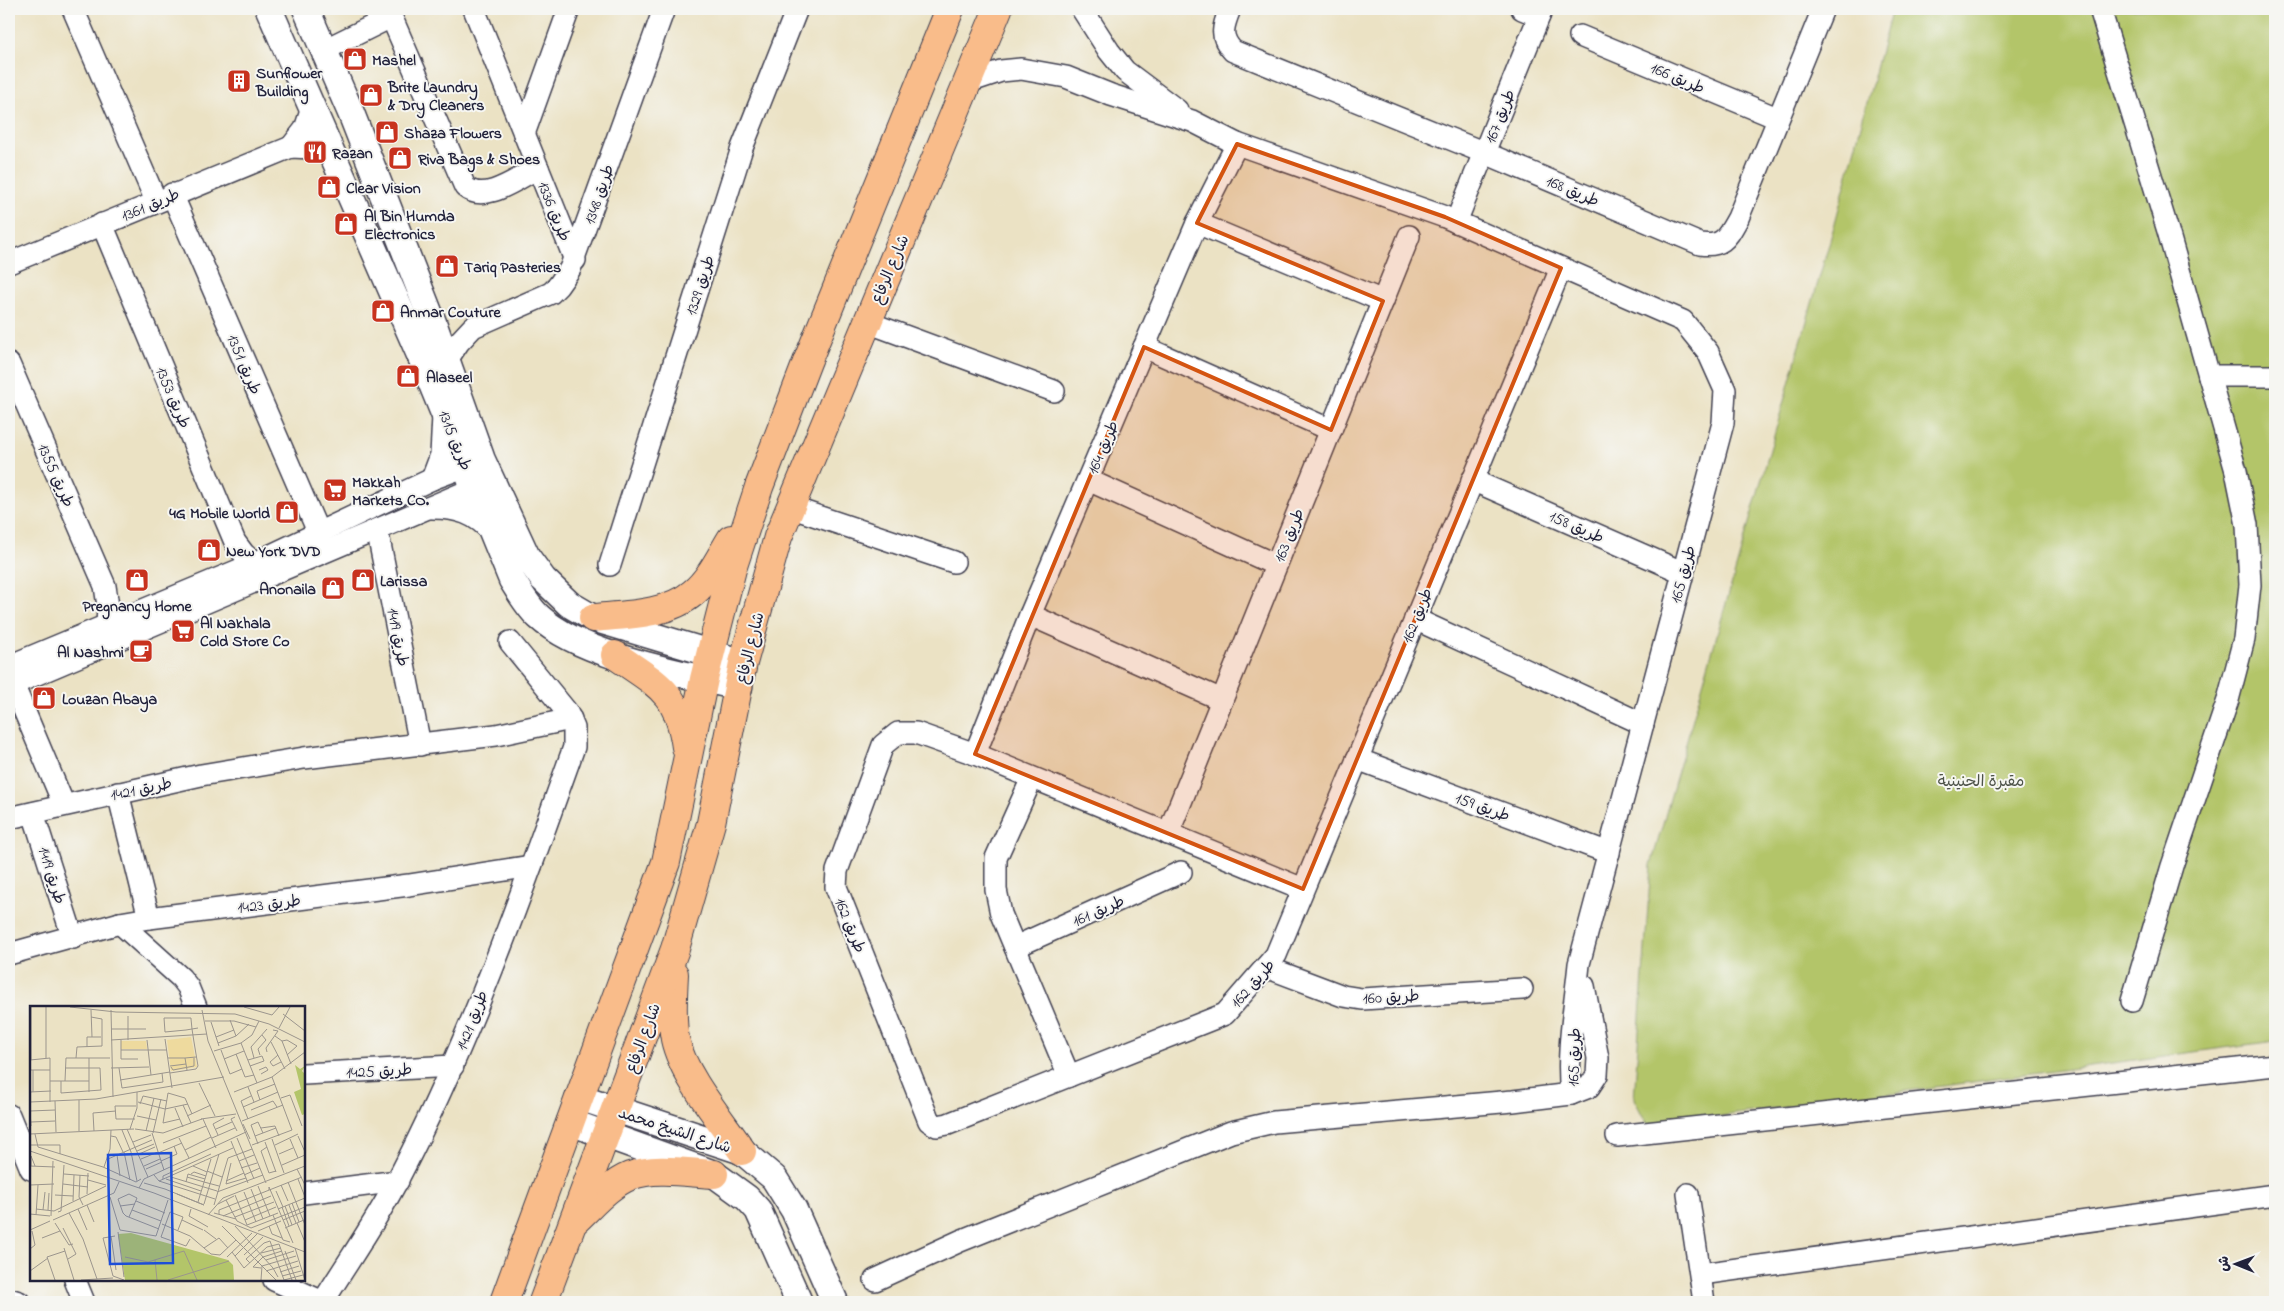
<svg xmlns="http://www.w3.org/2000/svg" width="2284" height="1311" font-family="'Indie Flower','Playpen Sans Arabic',sans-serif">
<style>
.green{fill:#b3c569;stroke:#6a7452}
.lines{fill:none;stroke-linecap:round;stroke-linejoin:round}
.minor-casing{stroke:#403f50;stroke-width:24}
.tertiary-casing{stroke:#403f50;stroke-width:29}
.primary-casing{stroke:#403f50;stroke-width:30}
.minor{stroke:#fff;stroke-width:21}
.tertiary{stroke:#fff;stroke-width:26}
.primary{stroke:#f9bc8a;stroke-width:28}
.marked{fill:#d45411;fill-opacity:0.2;stroke:#d45411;stroke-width:4;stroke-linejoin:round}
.labels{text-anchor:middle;stroke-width:4;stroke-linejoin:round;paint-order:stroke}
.poi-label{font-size:16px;font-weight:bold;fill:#22223b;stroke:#f6f6f2;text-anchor:start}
.street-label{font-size:16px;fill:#22223b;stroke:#f6f6f2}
.park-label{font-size:16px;fill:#4e5349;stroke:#f6f6f2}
.inset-road{fill:none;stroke:#9b958d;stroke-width:1}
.view{fill:#1d4ed8;fill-opacity:0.15;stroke:#1d4ed8;stroke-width:2.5}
.inset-edge{fill:none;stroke:#22223b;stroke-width:2.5}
</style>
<rect width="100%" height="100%" fill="#f6f6f2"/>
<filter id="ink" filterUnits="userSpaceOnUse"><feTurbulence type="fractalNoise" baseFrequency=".02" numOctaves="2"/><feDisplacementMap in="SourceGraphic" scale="10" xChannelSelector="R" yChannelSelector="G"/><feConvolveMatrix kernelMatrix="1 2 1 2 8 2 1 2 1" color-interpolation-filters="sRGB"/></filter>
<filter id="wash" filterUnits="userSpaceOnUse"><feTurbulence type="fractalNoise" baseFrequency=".0096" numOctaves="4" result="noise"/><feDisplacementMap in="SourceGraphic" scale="20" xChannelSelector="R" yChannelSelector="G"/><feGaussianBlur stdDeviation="1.12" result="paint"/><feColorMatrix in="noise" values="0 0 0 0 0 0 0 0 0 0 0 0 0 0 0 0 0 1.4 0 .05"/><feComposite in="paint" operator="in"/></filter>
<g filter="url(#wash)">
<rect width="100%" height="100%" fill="#ebe2c4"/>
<polygon class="green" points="1892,9 2275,9 2275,1041 1648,1126 1634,1099 1651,865 1835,223"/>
</g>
<g filter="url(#ink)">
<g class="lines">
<g class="minor-casing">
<g id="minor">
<polyline points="73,9 156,201"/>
<path d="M 388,9 L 465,187 C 485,204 518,178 538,168"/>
<polyline points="474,9 575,260"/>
<polyline points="1082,9 1109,51 1125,71 1177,110"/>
<path d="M 1230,9 C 1223,26 1219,37 1233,51 L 1485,153 L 1700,244 C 1724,247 1727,237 1738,218 L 1823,9"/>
<polyline points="1522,9 1539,16"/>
<polyline points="2100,9 2168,231 2236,471 2247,525 2250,585 2244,639 2228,700 2172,866 2132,1001"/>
<polyline points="1580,36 1777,118"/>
<polyline points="324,50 391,17"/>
<path d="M 968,82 L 1001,71 L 1021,69 L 1066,77 L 1111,95 L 1192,121 L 1237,144 L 1445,217 L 1683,321 L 1708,352 L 1725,390 L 1723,423 L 1579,964 C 1575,1006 1566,1051 1571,1094"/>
<polyline points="524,134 569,9"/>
<polyline points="291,147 305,129 312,108"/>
<polyline points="172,194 319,534"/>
<polyline points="1456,222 1542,9"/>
<polyline points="1197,223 1383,301"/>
<polyline points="102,224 235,542 244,554 255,563"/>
<polyline points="9,263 291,147 312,148 332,153"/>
<polyline points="867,322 1054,391"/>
<polyline points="1144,347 1331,430"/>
<polyline points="447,360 459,342 473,327 551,293 558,286 570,269 664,9"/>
<polyline points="9,364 105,586 108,606 107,626"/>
<polyline points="2209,376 2275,376"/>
<polyline points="432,479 441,455 443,416"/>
<polyline points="1088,480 1276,565"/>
<polyline points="1472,480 1682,572"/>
<polyline points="790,507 954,562"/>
<path d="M 432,508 C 457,508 476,513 493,534"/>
<polyline points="377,529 420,745"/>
<polyline points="610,565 742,148 797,9"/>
<polyline points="1030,615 1222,700"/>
<polyline points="1415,619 1643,724"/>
<polyline points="9,666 246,567 432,479 480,461"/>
<polyline points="13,684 64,805"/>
<polyline points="9,686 489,482"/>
<polyline points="975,754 1030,615 1197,223 1237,144"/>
<polyline points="1357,759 1609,853"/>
<polyline points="1032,778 996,858 996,890 1001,914 1069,1076"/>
<polyline points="118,793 149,918"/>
<polyline points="33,813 73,938"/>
<polyline points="9,818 201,775 304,758 496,735 571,719"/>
<polyline points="1168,834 1409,236"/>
<polyline points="1303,889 975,754 916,733 898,733 883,745 837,871 836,887 929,1121 937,1126 948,1124 1225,1014 1276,955 1561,268"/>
<polyline points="120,923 181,978 188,987 196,1007"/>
<polyline points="1015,947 1181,872"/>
<polyline points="9,954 120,923 149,918 409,885 531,866"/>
<polyline points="1266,967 1343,996 1362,999 1522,989"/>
<polyline points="304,1074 453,1066"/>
<polyline points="9,1115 31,1169"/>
<polyline points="1617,1136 2275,1065"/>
<polyline points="304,1193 398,1181"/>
<polyline points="1688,1194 1704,1302"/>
<polyline points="1701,1274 2275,1195"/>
<polyline points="75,1280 84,1302"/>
<polyline points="274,1280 323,1302"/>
<polyline points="875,1280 960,1241 1231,1132 1274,1122 1513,1101 1571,1094 1589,1087 1597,1075 1598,1058 1584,986"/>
<polyline points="9,1299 19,1302"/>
<path d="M 323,1302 C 348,1261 376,1222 398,1179 C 470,1041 522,893 574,747 L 574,728 L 567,712 L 510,642"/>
</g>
</g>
<g class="tertiary-casing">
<g id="tertiary">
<path d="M 269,9 L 423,362 L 512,580 C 520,593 528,607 539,617 C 583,657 681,673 739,687"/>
<polyline points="306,9 351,113 434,325 482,460 527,557 543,579 569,604 593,618 743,663"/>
<polyline points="579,1097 742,1151 774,1178 794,1210 835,1302"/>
<polyline points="570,1122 714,1174 747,1198 758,1210 799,1302"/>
</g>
</g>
<g class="primary-casing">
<g id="primary">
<path d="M 593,618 C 625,615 667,615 693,593 C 710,579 720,557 731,539"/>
<path d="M 615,655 C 658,685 678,691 686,747"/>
<path d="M 674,974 C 673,996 671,1018 675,1039 C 683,1076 721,1120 742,1151"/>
<path d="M 577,1219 C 592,1205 610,1184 630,1176 C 656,1166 688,1173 714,1174"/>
<polyline points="504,1302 666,862 704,679 732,569 759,487 807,362 950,9"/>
<polyline points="543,1302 675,949 711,823 743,663 778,537 998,9"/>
</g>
</g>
<use href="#minor" class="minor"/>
<use href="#tertiary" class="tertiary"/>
<use href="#primary" class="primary"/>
</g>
</g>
<path class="marked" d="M 1237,144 L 1445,217 L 1561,268 L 1303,889 L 975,754 L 1144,347 L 1331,430 L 1383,301 L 1197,223 Z"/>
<defs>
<g id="shop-square" transform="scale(1.25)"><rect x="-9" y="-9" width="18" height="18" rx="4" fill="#c8321e" stroke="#f6f6f2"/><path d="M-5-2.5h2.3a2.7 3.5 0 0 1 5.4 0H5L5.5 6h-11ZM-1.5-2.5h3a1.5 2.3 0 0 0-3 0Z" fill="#fff"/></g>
<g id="building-square" transform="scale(1.25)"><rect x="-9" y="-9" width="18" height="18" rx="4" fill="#c8321e" stroke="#f6f6f2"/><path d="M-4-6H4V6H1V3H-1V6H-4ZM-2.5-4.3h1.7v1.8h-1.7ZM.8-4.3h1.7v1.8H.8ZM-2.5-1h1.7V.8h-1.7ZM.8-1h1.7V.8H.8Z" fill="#fff"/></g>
<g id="restaurant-square" transform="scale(1.25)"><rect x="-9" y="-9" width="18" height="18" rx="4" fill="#c8321e" stroke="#f6f6f2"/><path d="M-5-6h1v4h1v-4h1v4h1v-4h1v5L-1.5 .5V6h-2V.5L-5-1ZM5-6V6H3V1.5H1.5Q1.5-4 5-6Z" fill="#fff"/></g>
<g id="supermarket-square" transform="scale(1.25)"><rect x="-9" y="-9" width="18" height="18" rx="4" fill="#c8321e" stroke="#f6f6f2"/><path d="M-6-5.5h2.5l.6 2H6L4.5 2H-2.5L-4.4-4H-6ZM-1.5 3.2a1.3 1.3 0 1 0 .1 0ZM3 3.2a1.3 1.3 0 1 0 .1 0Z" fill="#fff"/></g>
<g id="cafe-square" transform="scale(1.25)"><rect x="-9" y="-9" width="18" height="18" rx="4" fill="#c8321e" stroke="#f6f6f2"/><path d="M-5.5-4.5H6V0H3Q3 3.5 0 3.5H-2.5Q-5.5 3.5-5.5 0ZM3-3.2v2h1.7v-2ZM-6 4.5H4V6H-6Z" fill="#fff"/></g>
</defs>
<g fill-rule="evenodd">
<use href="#shop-square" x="355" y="59"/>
<use href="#building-square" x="239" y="81"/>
<use href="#shop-square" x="371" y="95"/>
<use href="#shop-square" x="387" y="132"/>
<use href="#restaurant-square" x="315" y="152"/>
<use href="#shop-square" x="400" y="158"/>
<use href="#shop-square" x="329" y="187"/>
<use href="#shop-square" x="346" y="224"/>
<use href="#shop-square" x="447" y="266"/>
<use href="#shop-square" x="383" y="311"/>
<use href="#shop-square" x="408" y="376"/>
<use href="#supermarket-square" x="335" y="490"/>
<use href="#shop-square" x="287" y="512"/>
<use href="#shop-square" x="209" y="550"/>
<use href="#shop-square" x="137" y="580"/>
<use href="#shop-square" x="363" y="580"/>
<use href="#shop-square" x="333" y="588"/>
<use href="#supermarket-square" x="183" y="631"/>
<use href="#cafe-square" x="141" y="651"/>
<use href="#shop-square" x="44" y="698"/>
</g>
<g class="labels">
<g class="poi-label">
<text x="372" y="65">Mashel</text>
<text x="256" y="78">Sunflower<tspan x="256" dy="18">Building</tspan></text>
<text x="388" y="92">Brite Laundry<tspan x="388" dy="18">&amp; Dry Cleaners</tspan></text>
<text x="404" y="138">Shaza Flowers</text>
<text x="332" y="158">Razan</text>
<text x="418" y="164">Riva Bags &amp; Shoes</text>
<text x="346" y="193">Clear Vision</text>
<text x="364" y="221">Al Bin Humda<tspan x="364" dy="18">Electronics</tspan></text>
<text x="464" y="272">Tariq Pasteries</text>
<text x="400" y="317">Anmar Couture</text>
<text x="426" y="382">Alaseel</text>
<text x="352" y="487">Makkah<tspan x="352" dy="18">Markets CO.</tspan></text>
<text x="270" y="518" text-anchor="end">4G Mobile World</text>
<text x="226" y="556">New York DVD</text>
<text x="380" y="586">Larissa</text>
<text x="316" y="594" text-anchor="end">Anonaila</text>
<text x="137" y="611" text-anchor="middle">Pregnancy Home</text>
<text x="200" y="628">Al Nakhala<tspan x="200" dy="18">Cold Store Co</tspan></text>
<text x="124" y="657" text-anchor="end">Al Nashmi</text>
<text x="62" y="704">Louzan Abaya</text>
</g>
<g class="street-label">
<text transform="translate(1678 77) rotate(23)" y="6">طريق 166</text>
<text transform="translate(1499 116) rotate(-68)" y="6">طريق 167</text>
<text transform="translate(1573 190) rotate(23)" y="6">طريق 168</text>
<text transform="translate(598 194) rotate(-71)" y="6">طريق 1348</text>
<text transform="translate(150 204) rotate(-23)" y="6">طريق 1361</text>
<text transform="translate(555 211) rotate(68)" y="6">طريق 1336</text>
<text transform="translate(889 269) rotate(-67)" y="6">شارع الرفاع</text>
<text transform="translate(699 285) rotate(-72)" y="6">طريق 1329</text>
<text transform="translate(245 364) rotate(67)" y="6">طريق 1351</text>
<text transform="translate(174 397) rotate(67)" y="6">طريق 1353</text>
<text transform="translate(456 440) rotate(68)" y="6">طريق 1315</text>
<text transform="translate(1102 447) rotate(-67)" y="6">طريق 164</text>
<text transform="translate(57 475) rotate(66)" y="6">طريق 1355</text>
<text transform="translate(1577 526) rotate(24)" y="6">طريق 158</text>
<text transform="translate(1288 535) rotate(-68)" y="6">طريق 163</text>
<text transform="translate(1682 574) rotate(-75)" y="6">طريق 165</text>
<text transform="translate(1416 615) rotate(-68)" y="6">طريق 162</text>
<text transform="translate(399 637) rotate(79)" y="6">طريق 1419</text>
<text transform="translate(749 648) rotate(-76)" y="6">شارع الرفاع</text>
<text transform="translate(141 788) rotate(-12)" y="6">طريق 1421</text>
<text transform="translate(1483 806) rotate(20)" y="6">طريق 159</text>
<text transform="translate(53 875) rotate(73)" y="6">طريق 1419</text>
<text transform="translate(269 903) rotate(-7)" y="6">طريق 1423</text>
<text transform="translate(1098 910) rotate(-24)" y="6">طريق 161</text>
<text transform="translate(851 925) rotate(68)" y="6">طريق 162</text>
<text transform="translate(1252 983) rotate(-49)" y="6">طريق 162</text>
<text transform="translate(1391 996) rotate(-3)" y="6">طريق 160</text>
<text transform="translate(471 1020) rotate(-69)" y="6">طريق 1421</text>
<text transform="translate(642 1038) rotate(-70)" y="6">شارع الرفاع</text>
<text transform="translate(1573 1057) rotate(-88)" y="6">طريق 165</text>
<text transform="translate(379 1070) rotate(-3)" y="6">طريق 1425</text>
<text transform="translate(675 1129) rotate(18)" y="6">شارع الشيخ محمد</text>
</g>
<g class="park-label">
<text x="1981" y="786">مقبرة الحنينية</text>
</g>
</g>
<g transform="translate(30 1006)">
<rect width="275" height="275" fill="#ebe2c4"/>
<path d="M 265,59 L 270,63 L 275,60 L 272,65 L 275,68 L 275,108 L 272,109 L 264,86 L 271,83 ZM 101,227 L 198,254 L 203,259 L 204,274 L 95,274 L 88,228 Z" fill="#b3c569"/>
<path d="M 161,31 L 167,61 L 141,65 L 137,34 ZM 91,35 L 116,35 L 117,43 L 91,43 Z" fill="#eeda9e"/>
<path class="inset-road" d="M 16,1 L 16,52M 40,1 L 86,6 L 205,8 L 239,18 L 275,36M 214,1 L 242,9 L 249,1M 61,4 L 62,31M 81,4 L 83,91M 172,4 L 178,35 L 236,177M 253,8 L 275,25M 200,14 L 206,30M 175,15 L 204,15 L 226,21M 181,16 L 189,40M 249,22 L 260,1M 81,23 L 116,23M 245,30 L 252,35 L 261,58M 186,31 L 204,24M 135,33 L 142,82M 81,34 L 177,28M 91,34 L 91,53 L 108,53M 98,34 L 98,10M 117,34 L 121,69M 252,35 L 257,34 L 267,40 L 257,49M 241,36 L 255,63M 188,37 L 206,30 L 219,18M 211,37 L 227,77M 57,41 L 57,31 L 71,31M 91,44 L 137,44M 191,44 L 200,68 L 212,63M 184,45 L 211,37 L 222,29 L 229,15M 237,46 L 236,42 L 248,25 L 243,24M 206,48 L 215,71 L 224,69M 230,49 L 228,43 L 236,34 L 232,29M 248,49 L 240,56 L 243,60 L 251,56M 46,52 L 47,41 L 72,40 L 72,13 L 61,11M 59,52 L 59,86M 138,52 L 155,52M 224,52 L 221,41 L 237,23M 194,53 L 214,45M 0,54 L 20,52 L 20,96M 1,54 L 1,1M 218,54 L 232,50 L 234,55 L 220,60M 140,60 L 156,58M 141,61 L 143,64 L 164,60 L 164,52M 81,62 L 119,61M 89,62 L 92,82 L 133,76 L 132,67M 0,64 L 20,64M 157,64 L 155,52 L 166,51M 229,64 L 236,61 L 238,64 L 231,68M 140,67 L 166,63 L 168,60 L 164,36 L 162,23 L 161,13 L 161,12 L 134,12 L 135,26 L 156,24 L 168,22M 242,71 L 262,124M 90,74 L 140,66M 20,75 L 59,75M 31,75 L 31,87 L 71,84 L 70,62 L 35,62M 35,75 L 36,52 L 80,52M 169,77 L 185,110M 218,81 L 224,96M 0,86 L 21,85M 3,86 L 3,64M 204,86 L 242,71 L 275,46M 251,92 L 260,89 L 272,120M 230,94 L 227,85 L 245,78M 25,95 L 26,126M 0,96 L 66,93 L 194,71M 108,96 L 135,103 L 158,98M 110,98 L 113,90 L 137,95M 153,99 L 161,117M 213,101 L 248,86M 145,102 L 153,121M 221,104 L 243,95 L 247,101M 0,105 L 25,104M 0,105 L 1,120M 107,110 L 126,114M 157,110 L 181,99M 205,111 L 201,113 L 207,125M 105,113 L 86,113 L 85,100 L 106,100M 150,113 L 133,117 L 138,87 L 155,92 L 162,108M 171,113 L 206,108M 173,113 L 186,142M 218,113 L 211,95 L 221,90M 212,115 L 253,99M 1,116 L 25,115M 213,118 L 220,133M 231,122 L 245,120 L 249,130M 97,123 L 118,171M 100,123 L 107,102 L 107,86M 105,123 L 133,127 L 172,113M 186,123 L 202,116M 92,124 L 101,146 L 107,175M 49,125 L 49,94M 64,125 L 63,107 L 86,105M 116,125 L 124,92M 122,127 L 134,164M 123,127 L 131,93M 0,128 L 104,123M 5,128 L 8,141 L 73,161 L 106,176 L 111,173M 188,129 L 183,118 L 194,112M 81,130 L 86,131 L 93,146M 225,130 L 246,122M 268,130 L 275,146M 149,132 L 159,152M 182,132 L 205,122M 207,132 L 224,173M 242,133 L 254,167M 260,133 L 268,152M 201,135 L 218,177M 103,136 L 121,129M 235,136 L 246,166M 133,137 L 176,120M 228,138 L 221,119 L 228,116 L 233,127M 0,139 L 30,139 L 30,148M 222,139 L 262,124M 245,139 L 268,128M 237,141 L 231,145 L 239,167 L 246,165M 155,144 L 181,131M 0,145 L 124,187 L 275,246M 107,145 L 124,138M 94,146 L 100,174M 128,147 L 152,137M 109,148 L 125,141M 249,148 L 263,142M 87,149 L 90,170M 78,153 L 122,134M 111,153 L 128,146M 131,155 L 147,148 L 144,140M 209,155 L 224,149M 201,157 L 196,178 L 216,172M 252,159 L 275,149M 0,160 L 25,161M 1,160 L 1,150 L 5,160M 114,160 L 130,153M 163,160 L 177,166M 74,161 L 80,143 L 81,124M 211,162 L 227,157M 116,163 L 132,156M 267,163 L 275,179M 177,165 L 192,171M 34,168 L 59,170M 161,168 L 164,166 L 176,170M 50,169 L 49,191 L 53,199M 124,169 L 129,175 L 185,193M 214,169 L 230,162M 141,171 L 187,185M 157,171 L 174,176M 133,173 L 133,170 L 181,148M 136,173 L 171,185M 268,173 L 275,191M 58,174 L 76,179M 129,175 L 203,142M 196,175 L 214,167M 156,176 L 158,168 L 175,173M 174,176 L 189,180M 258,176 L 275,219M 114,177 L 135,183 L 174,199 L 147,188M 33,178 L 58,181M 0,179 L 24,178M 251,179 L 258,195M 228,180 L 240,210M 109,182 L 114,173 L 216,126M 221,183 L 233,213M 239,184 L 239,181 L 263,237M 246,185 L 253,201M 187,186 L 233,169M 214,186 L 226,216M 57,188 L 58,167M 25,189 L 43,190M 205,189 L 217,219M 80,191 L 90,224M 196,194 L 207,215 L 221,222 L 275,201M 43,195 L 44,169M 106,195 L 135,207M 168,196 L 181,153M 262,197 L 269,216M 174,198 L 189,148M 188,198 L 204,190M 57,199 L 64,216M 184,199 L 198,152 L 222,143M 259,199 L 266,217M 90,200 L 105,198M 255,200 L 262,219M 252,201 L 259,220M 6,203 L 24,205 L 76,180M 48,203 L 57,224M 161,203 L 159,210 L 178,221M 248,203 L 275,192M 13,204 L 15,186M 18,204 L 19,187M 102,204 L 131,215M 28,206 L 31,205 L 34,159M 39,207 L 53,233 L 67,273M 184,207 L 206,213M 0,208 L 20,210M 189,208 L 189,204 L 272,171M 6,209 L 8,179M 178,209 L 193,192 L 275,160M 243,209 L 253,234 L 260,236M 21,210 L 23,155M 193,210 L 241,190M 99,211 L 107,192 L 99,188 L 88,193 L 93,207 L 96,210 L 129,223M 205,211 L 244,196M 23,214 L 84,187 L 89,176M 152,214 L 173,224M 215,214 L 246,201M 253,214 L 275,205M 25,217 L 39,239 L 43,238M 267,217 L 275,236M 132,218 L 160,230 L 181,248 L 190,249 L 206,234M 217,219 L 248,207M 192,220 L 246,274M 205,220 L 243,262 L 248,271M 239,220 L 242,228 L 252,232M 33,222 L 46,248 L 38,253M 255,222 L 274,214M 0,224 L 20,215M 90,224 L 126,230 L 138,194M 148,224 L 153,211 L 140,206 L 131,231 L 156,240 L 160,233M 174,224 L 186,233M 228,225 L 251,215M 88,226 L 94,271M 81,230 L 86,264M 85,230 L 73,232 L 83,270 L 94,274M 12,232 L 30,225M 234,237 L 240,235 L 254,274M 34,242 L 44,274M 174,242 L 189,232 L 198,242M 265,242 L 275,274M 0,243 L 5,239 L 2,225M 255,245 L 266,274M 202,246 L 214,262 L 237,241 L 249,238 L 262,274M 231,247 L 251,242M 214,249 L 233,231M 205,250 L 227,228M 95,251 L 118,256 L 154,245 L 167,274M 197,251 L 222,227M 125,254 L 127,274M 236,254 L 264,245M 220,257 L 216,253 L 234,237M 231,262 L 223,261 L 233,251 L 252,245M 0,265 L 18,252M 236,265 L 268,255M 250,266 L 269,260M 252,270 L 271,265M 25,274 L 17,251 L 35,245M 51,274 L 83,272M 138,274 L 199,255M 231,274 L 232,260 L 266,250M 254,274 L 273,269"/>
<path class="view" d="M 141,147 L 143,257 L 80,258 L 78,149 Z"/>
<rect width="275" height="275" class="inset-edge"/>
</g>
<rect width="2284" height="1311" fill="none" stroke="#f6f6f2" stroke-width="30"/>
<g transform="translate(2236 1264) rotate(271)" stroke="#f6f6f2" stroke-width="4" paint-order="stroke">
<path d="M0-4L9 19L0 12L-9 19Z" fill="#22223b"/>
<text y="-8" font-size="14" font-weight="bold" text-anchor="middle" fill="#22223b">ش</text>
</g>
</svg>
